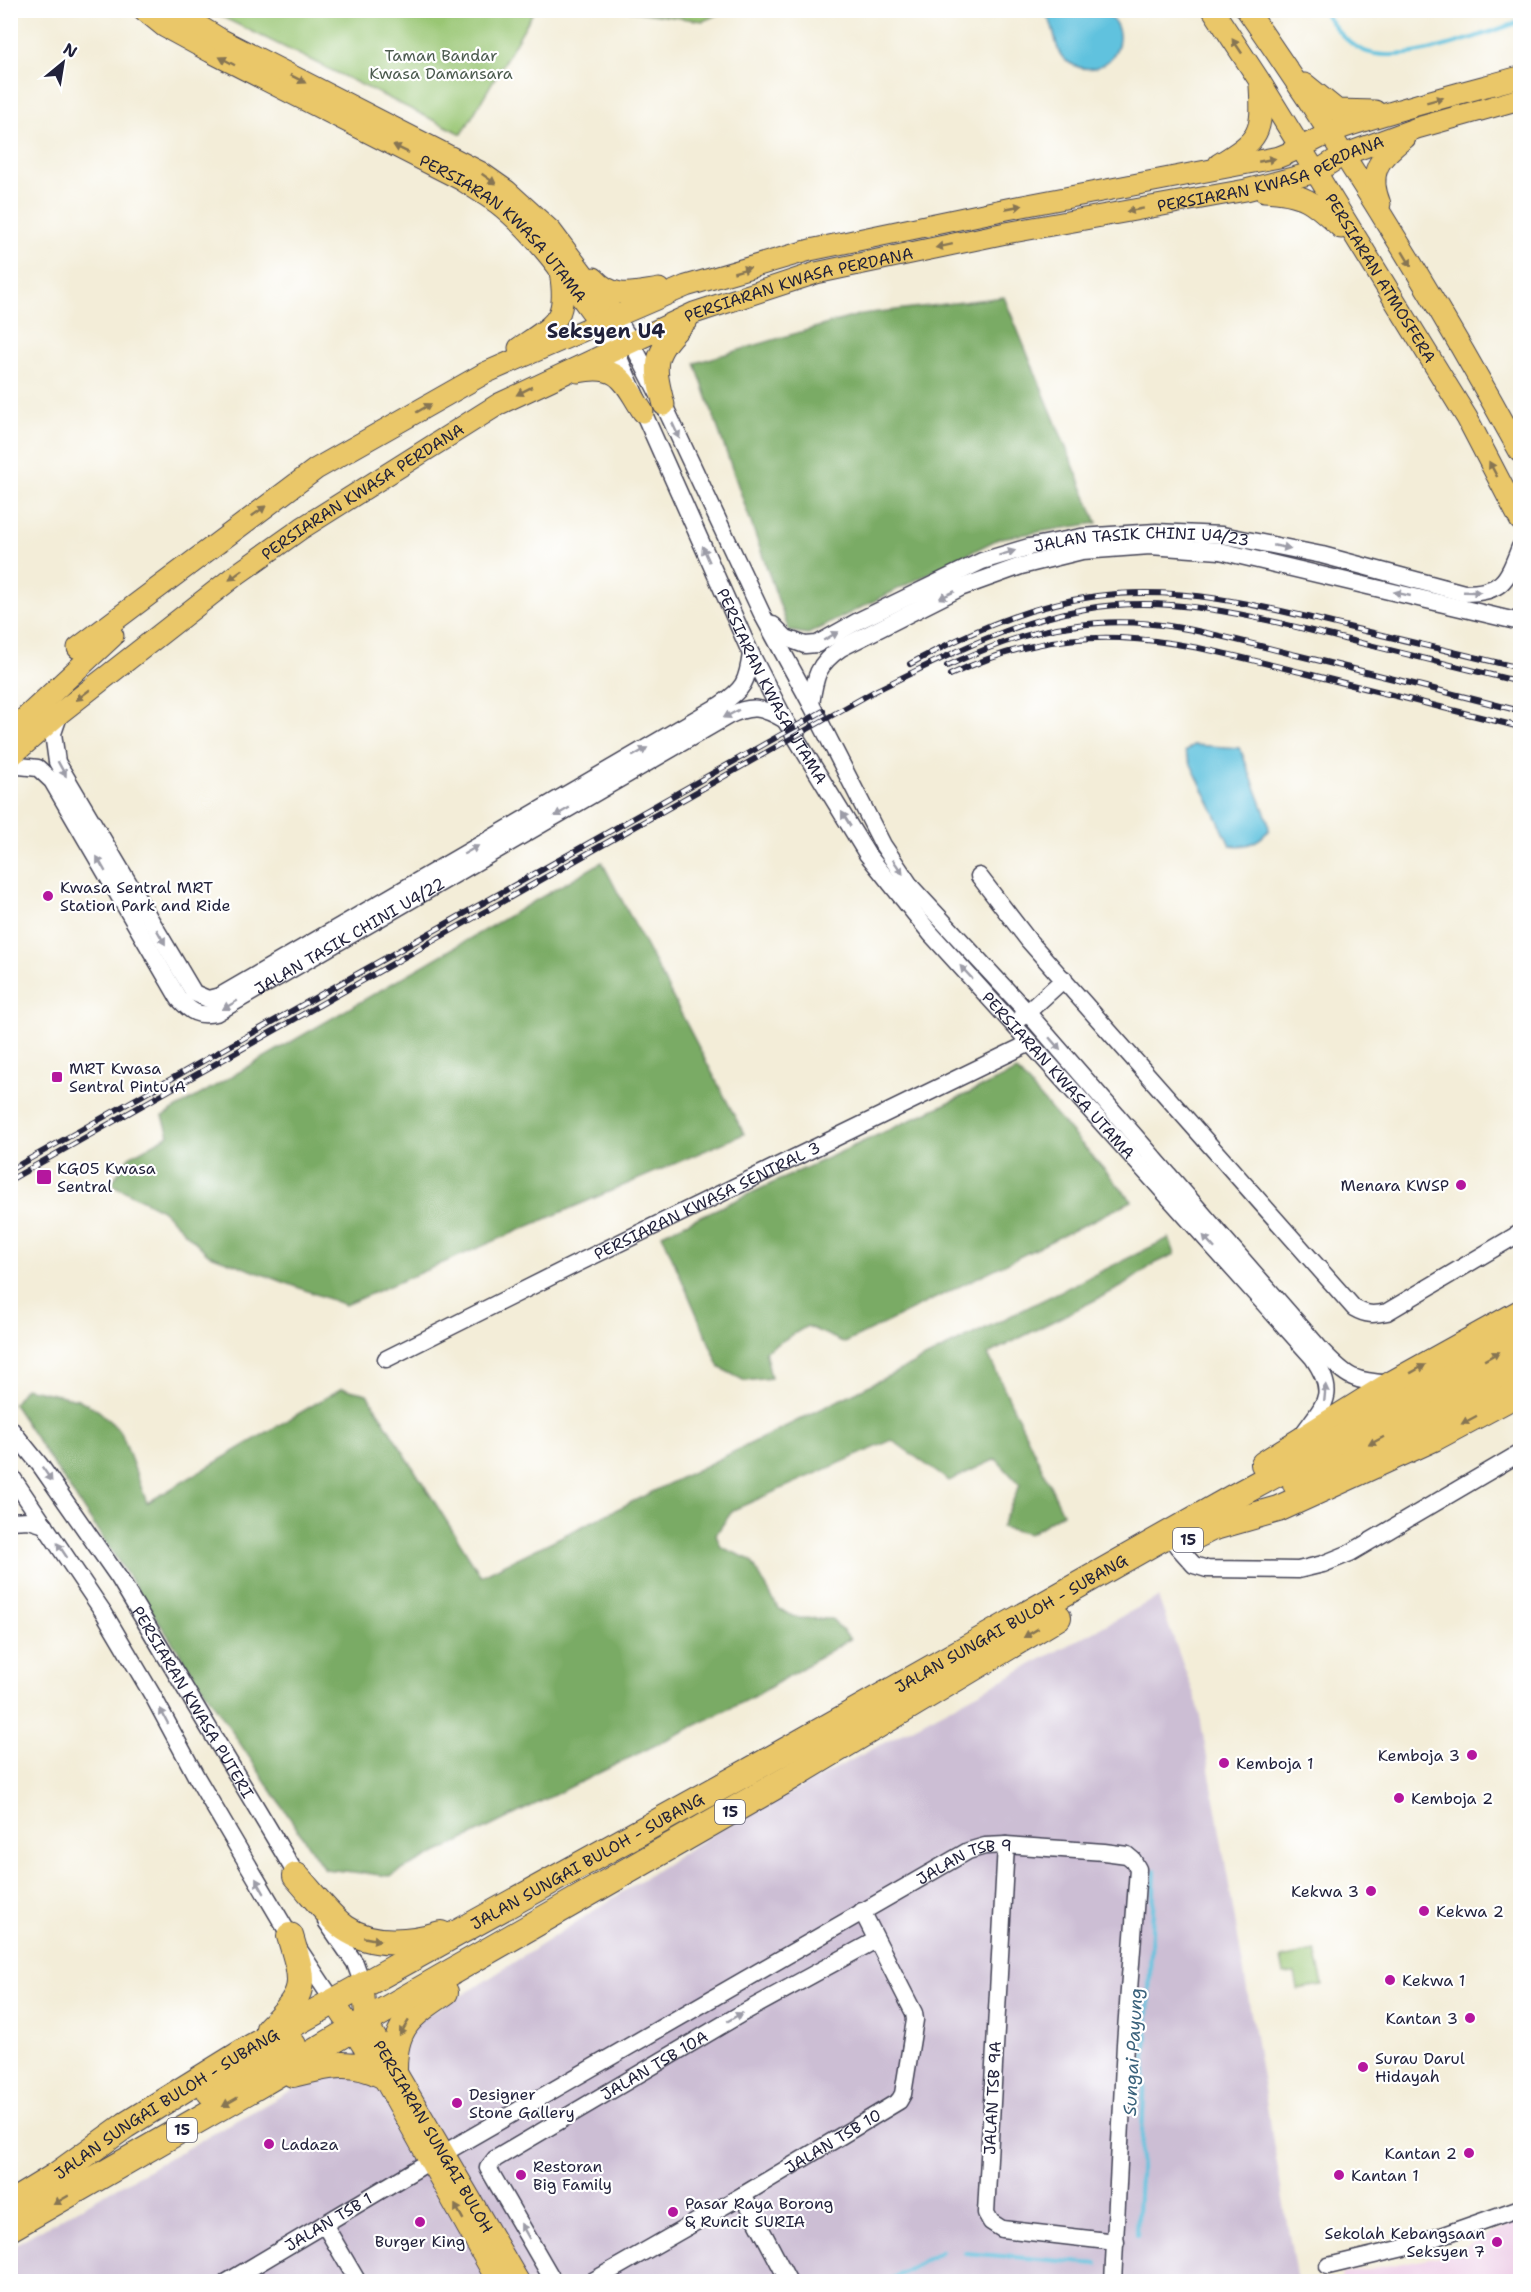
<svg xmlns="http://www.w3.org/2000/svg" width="1531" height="2292" font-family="'Shantell Sans',sans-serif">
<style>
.built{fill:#eed0e8}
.industrial{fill:#ccbed4}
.green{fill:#99c673;stroke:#5e7457;stroke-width:1.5}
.forest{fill:#7aab65;stroke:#4e6650;stroke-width:1.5}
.water{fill:#60c2de;stroke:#41728c;stroke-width:1.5}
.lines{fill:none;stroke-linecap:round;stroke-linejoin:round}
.stream{stroke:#60c2de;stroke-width:4}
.minor-casing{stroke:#414053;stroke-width:19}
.major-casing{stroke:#414053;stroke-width:23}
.highway-casing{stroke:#414053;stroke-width:28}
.minor{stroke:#fff;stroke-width:16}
.major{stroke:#eac769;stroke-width:21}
.highway{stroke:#eac769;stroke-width:26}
.rail-casing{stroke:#22223b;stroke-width:6}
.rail{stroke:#fff;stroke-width:4;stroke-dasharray:11;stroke-linecap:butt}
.oneway{fill:#867452}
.oneway2{fill:#9c9ca7}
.poi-dot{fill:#b5179e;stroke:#fff;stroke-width:2}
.labels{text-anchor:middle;stroke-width:4.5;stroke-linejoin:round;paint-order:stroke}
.shield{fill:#fff;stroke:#646476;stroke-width:1.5}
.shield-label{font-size:15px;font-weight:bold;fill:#22223b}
.park-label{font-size:16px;fill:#4c5b4f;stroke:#fff}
.street-label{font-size:16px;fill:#22223b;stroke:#fff}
.poi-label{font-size:16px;fill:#22223b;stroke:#fff;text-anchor:start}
.water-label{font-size:18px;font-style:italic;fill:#3b627c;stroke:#fff}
.quarter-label{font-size:20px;font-weight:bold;fill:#22223b;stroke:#fff}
</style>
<rect width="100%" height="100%" fill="#fff"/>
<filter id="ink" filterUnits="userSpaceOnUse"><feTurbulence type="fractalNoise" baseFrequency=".0167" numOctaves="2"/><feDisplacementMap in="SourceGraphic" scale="12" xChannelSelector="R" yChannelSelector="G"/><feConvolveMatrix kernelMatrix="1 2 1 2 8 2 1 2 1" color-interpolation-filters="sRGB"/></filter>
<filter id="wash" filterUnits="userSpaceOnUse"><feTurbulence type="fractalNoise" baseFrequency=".008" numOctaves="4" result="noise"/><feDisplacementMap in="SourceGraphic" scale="24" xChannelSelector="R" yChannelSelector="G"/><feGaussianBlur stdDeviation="1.35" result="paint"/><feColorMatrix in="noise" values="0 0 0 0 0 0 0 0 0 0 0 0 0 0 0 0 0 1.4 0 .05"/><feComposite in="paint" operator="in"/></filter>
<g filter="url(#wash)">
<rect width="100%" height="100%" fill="#f3edd8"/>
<polygon class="built" points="1520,2220 1520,2281 1343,2281 1342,2274 1450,2254"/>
<polygon class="industrial" points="1158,1597 1198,1705 1297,2281 11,2282 11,2247 26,2238 471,1990 711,1835"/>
<g class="green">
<polygon points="210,11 534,11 462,134"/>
<polygon points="629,11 726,11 703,21"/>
<polygon points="1315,1951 1323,1985 1298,1989 1295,1973 1284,1974 1281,1958"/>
</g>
<g class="forest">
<polygon points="1004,297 1097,523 1000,538 808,634 789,631 695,363 862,314"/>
<polygon points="602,862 744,1134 345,1305 208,1254 162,1210 111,1184 129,1157 169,1135 163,1116"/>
<polygon points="1017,1071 1132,1201 845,1343 807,1326 765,1351 771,1378 745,1381 720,1368 662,1234"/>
<polygon points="1169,1238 1175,1254 1154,1264 1121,1287 988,1354 1063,1513 1029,1534 1001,1527 1020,1485 996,1459 949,1481 892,1440 733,1510 716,1534 721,1547 751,1560 778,1608 796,1618 832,1619 850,1639 757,1695 390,1876 324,1869 13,1404 25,1388 78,1399 99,1411 121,1432 147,1503 342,1388 367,1394 481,1576"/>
</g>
<g class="water">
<path d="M 1041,11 C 1057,10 1076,8 1093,10 C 1144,19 1112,90 1068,62 C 1050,51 1060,24 1041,11 Z"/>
<path d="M 1193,745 L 1240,748 L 1268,821 L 1269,830 C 1259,842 1246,848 1230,845 L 1185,752 Z"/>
</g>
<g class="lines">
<g class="stream">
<path d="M 1323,10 C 1332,25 1346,42 1362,50 C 1399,68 1482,34 1520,22"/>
<polyline points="1137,2235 1155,1870"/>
<polyline points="965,2253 1097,2264"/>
<polyline points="887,2282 941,2251"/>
</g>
</g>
</g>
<g filter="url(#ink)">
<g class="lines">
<g class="minor-casing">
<g id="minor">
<path d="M 615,316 L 631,341 L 664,405 L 763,616 L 811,704 L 883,845 L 912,888 L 1027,1012 L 1322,1351 C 1350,1380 1352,1380 1392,1384"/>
<path id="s1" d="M 600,323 L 615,349 L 751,654 L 785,720 L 867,854 L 931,934 L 1030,1043 L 1313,1358 C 1338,1395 1325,1403 1302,1435"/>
<path id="s2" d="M 773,625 L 786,638 L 805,645 L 817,644 L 860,620 L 982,561 L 1029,547 L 1081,537 L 1156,532 L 1222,535 L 1322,555 L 1464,593 C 1503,593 1507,580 1520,547"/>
<path d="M 811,704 C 815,677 817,664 841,648 L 960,588 L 1021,566 L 1082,551 L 1150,546 L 1220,551 L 1520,622"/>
<path d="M 60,713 L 53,733 L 57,762 L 194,993 L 208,999 L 220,996 L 720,705 C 744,689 747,682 751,654"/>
<path id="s3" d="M 10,765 L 38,768 L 52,781 L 179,999 C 191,1012 198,1017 216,1013 L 728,716 C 752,704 762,707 785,720"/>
<path d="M 979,876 L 1029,941 L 1354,1308 C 1366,1315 1374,1315 1387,1312 L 1520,1233"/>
<polyline points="1020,1019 1064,979"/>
<path id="s4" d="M 386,1359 L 572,1266 L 1030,1043"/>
<path id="s5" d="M 10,1428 L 40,1465 L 119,1578 L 302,1884"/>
<polyline points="10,1474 104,1613 153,1696 197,1778 290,1936 334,2002"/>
<polyline points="10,1521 29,1520 45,1525"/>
<polyline points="1177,1546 1194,1565 1207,1569 1298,1570 1323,1564 1350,1553 1520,1453"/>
<polyline points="1006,1845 986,2213 991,2222 1002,2229 1116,2242"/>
<polyline points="326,1921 355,1963 363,1985"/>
<path id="s6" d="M 444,2153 L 968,1851 L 985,1846 L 1006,1845 L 1104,1852 L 1127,1855 L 1133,1860 L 1138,1869 L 1125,2044 L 1113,2282"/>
<polyline points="743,2195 789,2282"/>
<polyline points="324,2224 358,2282"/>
<polyline points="1328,2266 1412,2246 1520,2208"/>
<path id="s7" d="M 227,2282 L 430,2161"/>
<path id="s8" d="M 554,2282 L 488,2168 L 495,2159 L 739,2015 L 876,1940"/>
<path id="s9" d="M 591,2282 L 743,2195 L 899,2101 L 903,2094 L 915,2020 L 914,2013 L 862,1911"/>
</g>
</g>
<g class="major-casing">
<g id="major">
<path id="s10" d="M 144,10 L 165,27 L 211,52 L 462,180 C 474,188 486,195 497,203 C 536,233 571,284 600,323"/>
<polyline points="173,10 220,39 480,172 507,191 551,231 615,316"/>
<path id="s11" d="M 1213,10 L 1259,80 L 1467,418 L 1520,520"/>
<path d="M 1247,10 C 1345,151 1438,302 1520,452"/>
<polyline points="1305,84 1337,110 1375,111"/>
<path d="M 1219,164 C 1260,139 1263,133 1260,86"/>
<path d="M 1264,191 C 1304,193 1313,201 1341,228"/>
<path d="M 1380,204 C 1367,172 1379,158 1405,138"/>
<path d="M 594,278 C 614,300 633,293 659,289"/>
<path d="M 519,348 C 557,322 568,320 560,271"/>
<path d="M 578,372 C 620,364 623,381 643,412"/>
<path d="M 664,405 C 652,359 654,354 687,320"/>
<path d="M 78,648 L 316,469 L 485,373 L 686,286 L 810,250 L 1007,209 L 1279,157 C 1301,149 1320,136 1342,128 C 1400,108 1461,93 1520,77"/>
<polyline points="10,732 113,636"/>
<path id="s12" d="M 10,757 L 60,713 L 236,575 L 302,528 L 499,404 L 694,313 L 816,273 L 1006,233 L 1246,190 L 1316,172 L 1343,155 L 1417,128 L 1520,99"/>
<path id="s13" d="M 363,1985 L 366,2021 L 519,2282"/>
<polyline points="334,2002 382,2075 498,2282"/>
</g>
</g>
<g class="highway-casing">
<g id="highway">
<polyline points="1264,1464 1392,1384 1520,1313"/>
<polyline points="1296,1484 1520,1364"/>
<polyline points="1193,1537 1211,1528 1278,1509 1434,1438 1520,1392"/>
<path d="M 296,1876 C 311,1892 328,1916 345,1928 C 372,1947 411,1943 441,1934"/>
<path d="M 269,2029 C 307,1991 305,1986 290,1936"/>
<path d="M 394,2069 C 394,2025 411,2015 445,1992"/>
<path d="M 293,2074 C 326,2066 350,2058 382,2075"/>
<polyline points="210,2092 293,2045"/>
<path id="s14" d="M 10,2204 L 54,2177 L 126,2125 L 250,2048 L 764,1763 L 1234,1497 L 1520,1340"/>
<polyline points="10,2228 269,2079 366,2021 786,1780 1058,1617"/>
</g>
</g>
<use href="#minor" class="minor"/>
<use href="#major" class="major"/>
<use href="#highway" class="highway"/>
<g class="rail-casing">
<g id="rail">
<path d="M 910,664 C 969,632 1030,605 1097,596 C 1181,585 1263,606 1344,626 C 1403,640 1462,654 1520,668"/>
<path d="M 947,666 C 996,643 1044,626 1099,623 C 1166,618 1231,639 1296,655 C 1371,673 1446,692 1520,711"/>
<path d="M 950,675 C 1081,613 1172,640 1304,673 C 1376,691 1448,709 1520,727"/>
<polyline points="10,1170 823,711"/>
<path d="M 10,1180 L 875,691 C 942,658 1010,622 1085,609 C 1172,593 1260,618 1344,639 C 1403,653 1462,668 1520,682"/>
</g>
</g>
<use href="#rail" class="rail"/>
</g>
<defs><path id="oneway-solid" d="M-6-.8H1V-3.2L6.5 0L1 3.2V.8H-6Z" transform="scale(1.5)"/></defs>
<g class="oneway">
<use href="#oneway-solid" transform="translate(1237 46) rotate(-124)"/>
<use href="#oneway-solid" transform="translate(227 61) rotate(-152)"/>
<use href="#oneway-solid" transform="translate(298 79) rotate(27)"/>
<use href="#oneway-solid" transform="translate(1435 100) rotate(-15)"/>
<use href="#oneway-solid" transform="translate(401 149) rotate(-154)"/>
<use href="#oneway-solid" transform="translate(1267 160) rotate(-11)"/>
<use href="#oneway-solid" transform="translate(489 179) rotate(35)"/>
<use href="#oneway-solid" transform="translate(1014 207) rotate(-11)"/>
<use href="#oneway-solid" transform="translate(1135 210) rotate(170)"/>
<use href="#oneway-solid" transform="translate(944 246) rotate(168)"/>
<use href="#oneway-solid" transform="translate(1407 259) rotate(59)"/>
<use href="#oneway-solid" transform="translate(742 270) rotate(-16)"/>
<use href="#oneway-solid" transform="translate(524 391) rotate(153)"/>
<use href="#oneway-solid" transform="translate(424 408) rotate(-30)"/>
<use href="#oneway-solid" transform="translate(1493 469) rotate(-118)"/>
<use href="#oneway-solid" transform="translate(259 511) rotate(-36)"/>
<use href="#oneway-solid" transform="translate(236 575) rotate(143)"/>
<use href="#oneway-solid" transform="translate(83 695) rotate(142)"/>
<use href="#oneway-solid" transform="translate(1492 1356) rotate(-29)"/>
<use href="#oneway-solid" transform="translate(1418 1369) rotate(-29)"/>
<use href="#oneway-solid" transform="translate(1469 1420) rotate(152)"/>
<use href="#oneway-solid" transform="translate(1376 1441) rotate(152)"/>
<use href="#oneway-solid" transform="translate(1031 1633) rotate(149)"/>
<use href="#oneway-solid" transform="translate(372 1939) rotate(11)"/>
<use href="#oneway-solid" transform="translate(404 2028) rotate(122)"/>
<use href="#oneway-solid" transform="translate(230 2102) rotate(150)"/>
<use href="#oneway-solid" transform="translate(61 2200) rotate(150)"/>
<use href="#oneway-solid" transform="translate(459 2212) rotate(-119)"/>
</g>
<g class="oneway2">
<use href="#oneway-solid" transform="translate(676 431) rotate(65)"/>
<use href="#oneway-solid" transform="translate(1282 547) rotate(11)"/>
<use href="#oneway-solid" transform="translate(1007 553) rotate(-17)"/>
<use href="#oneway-solid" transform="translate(706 554) rotate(-114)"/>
<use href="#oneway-solid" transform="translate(1472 592) rotate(2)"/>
<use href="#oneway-solid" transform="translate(1402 594) rotate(-167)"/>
<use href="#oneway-solid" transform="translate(947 595) rotate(154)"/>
<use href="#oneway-solid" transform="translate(831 636) rotate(-30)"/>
<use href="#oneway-solid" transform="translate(731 714) rotate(152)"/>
<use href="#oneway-solid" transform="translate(640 752) rotate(-30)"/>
<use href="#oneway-solid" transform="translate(62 769) rotate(61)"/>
<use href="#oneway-solid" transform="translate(562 812) rotate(150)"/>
<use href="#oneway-solid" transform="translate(846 819) rotate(-122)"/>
<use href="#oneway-solid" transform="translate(471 850) rotate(-30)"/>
<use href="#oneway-solid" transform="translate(101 864) rotate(-120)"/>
<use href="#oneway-solid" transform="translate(898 867) rotate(55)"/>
<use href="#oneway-solid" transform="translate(161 937) rotate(60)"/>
<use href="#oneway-solid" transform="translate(966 972) rotate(-133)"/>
<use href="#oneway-solid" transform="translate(230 1005) rotate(150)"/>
<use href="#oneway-solid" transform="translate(1055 1044) rotate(49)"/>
<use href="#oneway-solid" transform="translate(1209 1242) rotate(-132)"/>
<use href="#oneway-solid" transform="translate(1325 1393) rotate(-85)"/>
<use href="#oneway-solid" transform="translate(47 1474) rotate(55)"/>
<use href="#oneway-solid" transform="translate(62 1550) rotate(-124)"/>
<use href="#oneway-solid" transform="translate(164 1716) rotate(-118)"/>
<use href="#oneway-solid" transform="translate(260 1886) rotate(-120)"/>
<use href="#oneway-solid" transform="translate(735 2017) rotate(-30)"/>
<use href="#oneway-solid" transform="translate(525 2231) rotate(-120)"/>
</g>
</g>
<g class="poi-dot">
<circle cx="48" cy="896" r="6"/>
<rect x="51" y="1071" width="12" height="12" rx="3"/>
<rect x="36" y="1169" width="16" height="16" rx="3"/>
<circle cx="1461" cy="1185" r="6"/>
<circle cx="1472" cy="1755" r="6"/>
<circle cx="1224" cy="1763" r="6"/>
<circle cx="1399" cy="1798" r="6"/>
<circle cx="1371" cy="1891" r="6"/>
<circle cx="1424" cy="1911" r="6"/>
<circle cx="1390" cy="1980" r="6"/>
<circle cx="1470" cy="2018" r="6"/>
<circle cx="1363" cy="2067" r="6"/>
<circle cx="457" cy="2103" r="6"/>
<circle cx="269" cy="2144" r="6"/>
<circle cx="1469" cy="2153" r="6"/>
<circle cx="521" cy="2175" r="6"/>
<circle cx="1339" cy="2175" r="6"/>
<circle cx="673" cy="2212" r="6"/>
<circle cx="420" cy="2222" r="6"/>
<circle cx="1497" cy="2242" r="6"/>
</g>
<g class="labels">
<g class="shield">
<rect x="1173" y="1528" width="30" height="24" rx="4.5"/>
<rect x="715" y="1800" width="30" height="24" rx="4.5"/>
<rect x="167" y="2118" width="30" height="24" rx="4.5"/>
</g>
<g class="shield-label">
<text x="1188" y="1545">15</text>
<text x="730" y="1817">15</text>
<text x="182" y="2135">15</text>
</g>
<g class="park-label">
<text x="441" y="61">Taman Bandar<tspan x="441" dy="18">Kwasa Damansara</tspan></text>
</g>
<g class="street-label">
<text dy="6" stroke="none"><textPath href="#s12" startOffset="1414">PERSIARAN KWASA PERDANA</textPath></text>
<text dy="6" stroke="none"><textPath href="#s10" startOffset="424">PERSIARAN KWASA UTAMA</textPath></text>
<text dy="6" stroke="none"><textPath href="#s11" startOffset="316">PERSIARAN ATMOSFERA</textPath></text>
<text dy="6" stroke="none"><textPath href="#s12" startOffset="928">PERSIARAN KWASA PERDANA</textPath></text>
<text dy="6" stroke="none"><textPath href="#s12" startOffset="442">PERSIARAN KWASA PERDANA</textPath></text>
<text dy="6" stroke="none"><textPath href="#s2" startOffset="398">JALAN TASIK CHINI U4/23</textPath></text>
<text dy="6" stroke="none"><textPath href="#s1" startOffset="402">PERSIARAN KWASA UTAMA</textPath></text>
<text dy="6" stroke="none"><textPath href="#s3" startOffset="496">JALAN TASIK CHINI U4/22</textPath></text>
<text dy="6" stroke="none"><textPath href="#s1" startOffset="888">PERSIARAN KWASA UTAMA</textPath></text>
<text dy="6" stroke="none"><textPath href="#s4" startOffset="358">PERSIARAN KWASA SENTRAL 3</textPath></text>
<text dy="6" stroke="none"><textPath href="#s14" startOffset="1158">JALAN SUNGAI BULOH - SUBANG</textPath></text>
<text dy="6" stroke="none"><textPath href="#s5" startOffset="330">PERSIARAN KWASA PUTERI</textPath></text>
<text dy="6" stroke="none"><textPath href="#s14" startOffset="672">JALAN SUNGAI BULOH - SUBANG</textPath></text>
<text dy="6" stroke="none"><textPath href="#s6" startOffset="598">JALAN TSB 9</textPath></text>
<text dy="6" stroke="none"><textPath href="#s8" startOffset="328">JALAN TSB 10A</textPath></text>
<text transform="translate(992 2098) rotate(-87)" y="6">JALAN TSB 9A</text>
<text dy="6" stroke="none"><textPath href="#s14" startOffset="186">JALAN SUNGAI BULOH - SUBANG</textPath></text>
<text dy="6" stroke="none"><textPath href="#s13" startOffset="170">PERSIARAN SUNGAI BULOH</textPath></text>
<text dy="6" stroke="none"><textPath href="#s9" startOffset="280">JALAN TSB 10</textPath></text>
<text dy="6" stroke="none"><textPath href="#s7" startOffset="118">JALAN TSB 1</textPath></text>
</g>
<g class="poi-label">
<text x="60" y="893">Kwasa Sentral MRT<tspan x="60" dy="18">Station Park and Ride</tspan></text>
<text x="69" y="1074">MRT Kwasa<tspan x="69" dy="18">Sentral Pintu A</tspan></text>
<text x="57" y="1174">KG05 Kwasa<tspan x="57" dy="18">Sentral</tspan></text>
<text x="1449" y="1191" text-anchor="end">Menara KWSP</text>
<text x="1460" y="1761" text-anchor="end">Kemboja 3</text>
<text x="1236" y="1769">Kemboja 1</text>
<text x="1411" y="1804">Kemboja 2</text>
<text x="1359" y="1897" text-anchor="end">Kekwa 3</text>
<text x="1436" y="1917">Kekwa 2</text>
<text x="1402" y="1986">Kekwa 1</text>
<text x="1458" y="2024" text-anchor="end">Kantan 3</text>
<text x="1375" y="2064">Surau Darul<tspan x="1375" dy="18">Hidayah</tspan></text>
<text x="469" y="2100">Designer<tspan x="469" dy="18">Stone Gallery</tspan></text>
<text x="281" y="2150">Ladaza</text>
<text x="1457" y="2159" text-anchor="end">Kantan 2</text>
<text x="533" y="2172">Restoran<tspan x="533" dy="18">Big Family</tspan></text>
<text x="1351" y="2181">Kantan 1</text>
<text x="685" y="2209">Pasar Raya Borong<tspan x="685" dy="18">&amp; Runcit SURIA</tspan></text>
<text x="1485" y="2239" text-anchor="end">Sekolah Kebangsaan<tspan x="1485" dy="18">Seksyen 7</tspan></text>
<text x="420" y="2247" text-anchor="middle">Burger King</text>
</g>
<g class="water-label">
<text transform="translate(1133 2052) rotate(-87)" y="6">Sungai Payung</text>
</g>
<g class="quarter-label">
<text x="606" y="338">Seksyen U4</text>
</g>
</g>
<rect width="1531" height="2292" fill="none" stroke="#fff" stroke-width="36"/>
<g transform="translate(63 63) rotate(30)" stroke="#ffffff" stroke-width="4.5" paint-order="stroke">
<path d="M0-4.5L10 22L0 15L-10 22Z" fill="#22223b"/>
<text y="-9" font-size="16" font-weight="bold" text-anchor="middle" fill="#22223b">N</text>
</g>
</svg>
